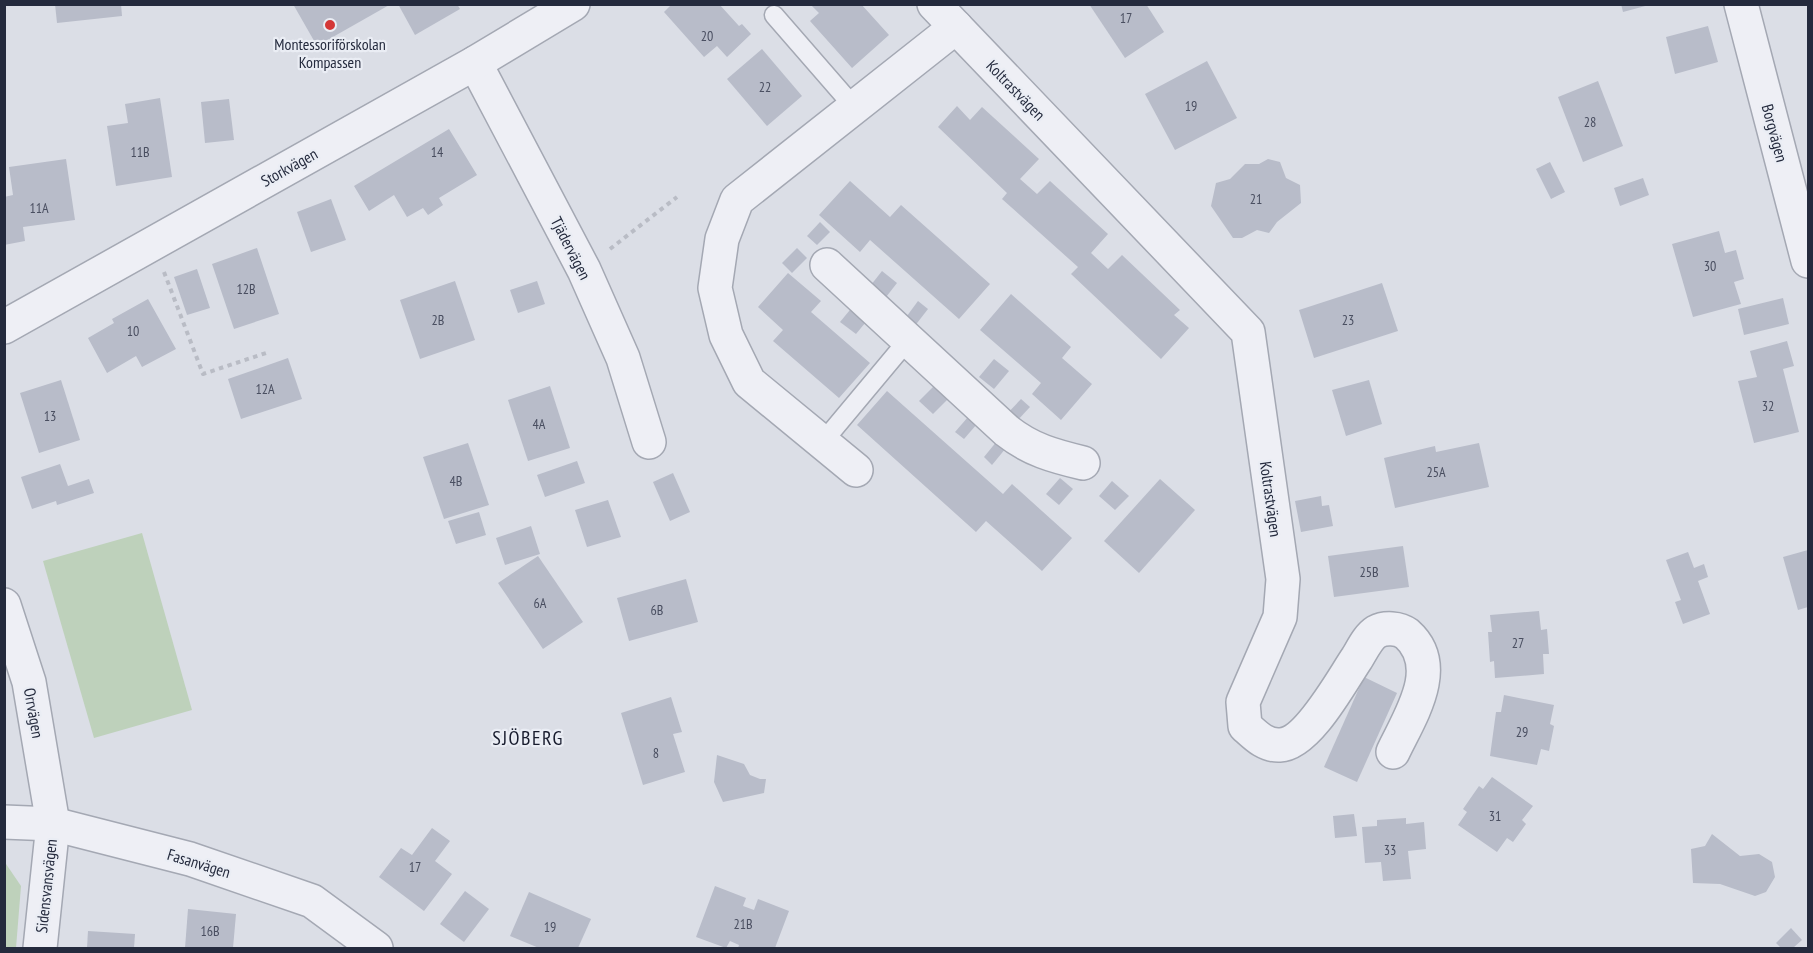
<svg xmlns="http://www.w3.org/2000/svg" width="1813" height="953" font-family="'PT Sans Narrow',sans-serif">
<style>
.green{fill:#bed1bb}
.building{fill:#b8bcc9}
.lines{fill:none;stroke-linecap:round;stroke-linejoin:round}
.lane-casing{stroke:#a4a8b3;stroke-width:21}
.street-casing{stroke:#a4a8b3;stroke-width:36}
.path{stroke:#b9bcc5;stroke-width:4;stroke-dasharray:4.5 4.5;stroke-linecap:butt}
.lane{stroke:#eeeff5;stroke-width:18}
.street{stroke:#eeeff5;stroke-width:33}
.poi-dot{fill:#d43737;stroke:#eaedf4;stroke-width:2}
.labels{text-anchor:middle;stroke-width:4.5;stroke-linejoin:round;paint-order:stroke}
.number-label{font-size:14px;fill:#494e60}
.poi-label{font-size:16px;fill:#242a3d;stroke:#eaedf4}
.street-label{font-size:16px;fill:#242a3d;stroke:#eaedf4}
.quarter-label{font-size:20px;letter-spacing:1.5px;fill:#171b2d;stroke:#eaedf4}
</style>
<rect width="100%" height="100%" fill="#dbdee6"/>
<g class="green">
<polygon points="142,533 192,710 94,738 43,561"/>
<polygon points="4,861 21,886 16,948 5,948"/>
</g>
<g class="building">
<polygon points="55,4 121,4 122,16 57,23"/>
<polygon points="293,4 391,4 317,46"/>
<polygon points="398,4 457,4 460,9 415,35"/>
<polygon points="672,4 719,4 739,26 742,24 751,34 727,57 717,46 704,57 664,12"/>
<polygon points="810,4 861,4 889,35 852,68 810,21 819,13"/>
<polygon points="1089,4 1146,4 1164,32 1125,58"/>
<polygon points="1621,4 1648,4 1649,5 1623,12"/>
<polygon points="1708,26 1718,62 1675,74 1666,37"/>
<polygon points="762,49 802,96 767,126 727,79"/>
<polygon points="1207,61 1237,118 1175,150 1145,94"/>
<polygon points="1598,81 1623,146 1583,162 1558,97"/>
<polygon points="160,98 172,177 116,186 107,126 128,123 125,104"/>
<polygon points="229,99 234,140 205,143 201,102"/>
<polygon points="957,106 970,120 982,107 1039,159 1020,179 1037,194 1050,181 1108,234 1091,253 1108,269 1122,255 1180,310 1174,315 1189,328 1161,359 1071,274 1078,267 1002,199 1007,193 938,127"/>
<polygon points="449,129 477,175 439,198 443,205 428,215 423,208 407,217 394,195 369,211 354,186"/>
<polygon points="66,159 75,220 23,227 25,241 4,245 4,197 13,195 9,167"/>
<polygon points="1268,159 1280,162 1286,178 1300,185 1301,203 1277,222 1269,233 1257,230 1242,238 1233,238 1211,206 1216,183 1230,179 1245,164 1259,164"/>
<polygon points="1550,162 1565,192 1551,199 1536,169"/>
<polygon points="1643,178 1649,195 1620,206 1614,188"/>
<polygon points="850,181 890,217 901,205 990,284 959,319 870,240 860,252 819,215"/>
<polygon points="331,199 346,240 311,252 297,212"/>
<polygon points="820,222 830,232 817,245 807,236"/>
<polygon points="1719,231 1725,253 1736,250 1744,279 1734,282 1741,304 1693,317 1672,244"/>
<polygon points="257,248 279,314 234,329 212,264"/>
<polygon points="797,248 807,258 792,273 782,263"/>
<polygon points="197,269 210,308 187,315 174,277"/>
<polygon points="882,271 897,283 883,301 867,290"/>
<polygon points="788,273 821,301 811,312 870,363 839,398 773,341 783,330 758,307"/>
<polygon points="455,281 475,340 420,359 400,300"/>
<polygon points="537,281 545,304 518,313 510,290"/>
<polygon points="1382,283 1398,331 1314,358 1299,310"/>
<polygon points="1011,294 1071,347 1062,358 1092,384 1061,420 1032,394 1041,383 980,330"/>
<polygon points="1783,298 1789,324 1744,335 1738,309"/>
<polygon points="148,299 176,349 142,367 136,356 107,373 88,338 114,323 112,319"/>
<polygon points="918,301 928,309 914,327 904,320"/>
<polygon points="854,305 870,317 856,334 840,322"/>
<polygon points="1787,341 1794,366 1783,369 1799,432 1754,443 1738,381 1757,377 1750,351"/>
<polygon points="288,358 302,399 241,419 228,379"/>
<polygon points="994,359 1009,371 994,389 979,377"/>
<polygon points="61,380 80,440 39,453 20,393"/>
<polygon points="1369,380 1382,424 1346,436 1332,390"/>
<polygon points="936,384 950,397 933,414 919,401"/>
<polygon points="550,386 570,448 528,461 508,400"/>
<polygon points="887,391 1003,494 1012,484 1072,538 1042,571 986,521 976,532 857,425"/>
<polygon points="1021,399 1030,407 1015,423 1006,415"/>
<polygon points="968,417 977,424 964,439 955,432"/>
<polygon points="997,441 1006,448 992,465 984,457"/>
<polygon points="468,443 489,505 444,519 423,457"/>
<polygon points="1479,443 1489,487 1395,508 1384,458 1435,446 1436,452"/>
<polygon points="577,461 585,483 545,497 537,475"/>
<polygon points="60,464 68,486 89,479 94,493 57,505 56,501 32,509 21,477"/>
<polygon points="673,473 690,512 670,521 653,482"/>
<polygon points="1060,478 1073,489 1059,505 1046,494"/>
<polygon points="1160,479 1195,510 1139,573 1104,541"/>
<polygon points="1112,481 1129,496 1115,510 1099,496"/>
<polygon points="1321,496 1322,506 1329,505 1333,526 1301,532 1295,501"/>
<polygon points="608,500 621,537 587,547 575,510"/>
<polygon points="479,512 486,535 456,544 448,521"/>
<polygon points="531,526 540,554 505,565 496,538"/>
<polygon points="1403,546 1409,587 1334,597 1328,556"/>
<polygon points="1808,550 1808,607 1798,610 1783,557"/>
<polygon points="1688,552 1694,568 1704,564 1708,577 1698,581 1710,614 1683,624 1675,602 1681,600 1666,560"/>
<polygon points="538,556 583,622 543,649 498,583"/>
<polygon points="686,579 698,622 629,641 617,598"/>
<polygon points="1539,611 1541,630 1547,629 1549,654 1543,654 1544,674 1495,678 1494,661 1490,662 1488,632 1492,632 1490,615"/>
<polygon points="1364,677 1397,693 1357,782 1324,767"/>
<polygon points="1504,695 1554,705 1550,724 1554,726 1549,751 1541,749 1537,765 1490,756 1496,712 1501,712"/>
<polygon points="671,697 682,732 673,734 685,772 643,785 621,713"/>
<polygon points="717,755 744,764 750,775 760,779 766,779 764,793 723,802 714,782"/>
<polygon points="1492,777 1533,806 1522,820 1526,824 1513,842 1507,838 1497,852 1458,825 1467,812 1463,809 1479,786 1483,789"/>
<polygon points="1354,814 1357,836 1335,838 1333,816"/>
<polygon points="1406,818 1406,824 1424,822 1426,849 1408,851 1411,879 1383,881 1381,862 1365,863 1362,827 1377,826 1377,820"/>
<polygon points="432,828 450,841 435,861 452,874 424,911 379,877 401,848 412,855"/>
<polygon points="1712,834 1740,856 1759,854 1772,862 1775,877 1766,892 1755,896 1720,884 1693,883 1691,849 1705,846"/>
<polygon points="715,886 746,898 743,906 754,910 758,899 789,911 775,948 738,948 739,945 730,941 726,948 696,937"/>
<polygon points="465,891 489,909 464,942 440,924"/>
<polygon points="529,892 591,919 578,948 539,948 510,936"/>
<polygon points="188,909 236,914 233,948 185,948"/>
<polygon points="1791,928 1802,940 1793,948 1781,948 1776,943"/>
<polygon points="88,931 135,934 134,948 87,948"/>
</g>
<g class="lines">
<g class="lane-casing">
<g id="lane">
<polyline points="774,15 854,107"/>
<polyline points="822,443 908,340"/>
</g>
</g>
<g class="street-casing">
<g id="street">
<path d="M 934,4 L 1248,332 L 1283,579 L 1280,617 L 1243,702 L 1245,726 C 1255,735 1265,746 1280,745 C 1308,744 1342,680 1357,658 C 1362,650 1368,637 1376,632 C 1385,627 1399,628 1407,634 C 1444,667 1409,718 1393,752"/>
<polyline points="1741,4 1808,261"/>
<polyline points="475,63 584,270 623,358 649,442"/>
<path d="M 827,265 L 1007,431 C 1031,450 1054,456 1083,463"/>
<polyline points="4,327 475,63 573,4"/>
<polyline points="856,470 749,382 726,335 715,288 722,239 737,200 956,27"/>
<polyline points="4,605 29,682 53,824 40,948"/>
<polyline points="4,822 53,824 190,859 312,901 376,948"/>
</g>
</g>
<g class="path">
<polyline points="610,249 677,197"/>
<polyline points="164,272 203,374 269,352"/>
</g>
<use href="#lane" class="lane"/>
<use href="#street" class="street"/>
</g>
<circle class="poi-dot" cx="330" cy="25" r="6"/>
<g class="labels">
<g class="number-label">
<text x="1126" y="23">17</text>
<text x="707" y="41">20</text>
<text x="765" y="92">22</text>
<text x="1191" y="111">19</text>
<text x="1590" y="127">28</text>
<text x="140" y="157">11B</text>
<text x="437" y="157">14</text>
<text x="1256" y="204">21</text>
<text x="39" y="213">11A</text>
<text x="1710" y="271">30</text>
<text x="246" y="294">12B</text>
<text x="438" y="325">2B</text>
<text x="1348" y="325">23</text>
<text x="133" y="336">10</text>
<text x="265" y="394">12A</text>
<text x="1768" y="411">32</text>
<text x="50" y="421">13</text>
<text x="539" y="429">4A</text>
<text x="1436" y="477">25A</text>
<text x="456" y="486">4B</text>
<text x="1369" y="577">25B</text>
<text x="540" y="608">6A</text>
<text x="657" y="615">6B</text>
<text x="1518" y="648">27</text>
<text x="1522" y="737">29</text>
<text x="656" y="758">8</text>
<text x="1495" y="821">31</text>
<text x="1390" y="855">33</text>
<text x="415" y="872">17</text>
<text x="743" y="929">21B</text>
<text x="550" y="932">19</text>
<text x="210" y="936">16B</text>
</g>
<g class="poi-label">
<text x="330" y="50">Montessoriförskolan<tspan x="330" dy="18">Kompassen</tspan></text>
</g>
<g class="street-label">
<text transform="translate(1016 90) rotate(46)" y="6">Koltrastvägen</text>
<text transform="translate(1775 133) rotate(75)" y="6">Borgvägen</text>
<text transform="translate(289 167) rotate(-29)" y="6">Storkvägen</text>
<text transform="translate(571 248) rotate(63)" y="6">Tjädervägen</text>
<text transform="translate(1271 499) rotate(82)" y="6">Koltrastvägen</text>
<text transform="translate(34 713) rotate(80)" y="6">Orrvägen</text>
<text transform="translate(199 863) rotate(17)" y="6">Fasanvägen</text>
<text transform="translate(46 886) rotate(-84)" y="6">Sidensvansvägen</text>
</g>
<g class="quarter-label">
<text x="528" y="745">SJÖBERG</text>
</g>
</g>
<rect width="1813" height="953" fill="none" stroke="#242a3d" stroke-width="12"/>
</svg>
